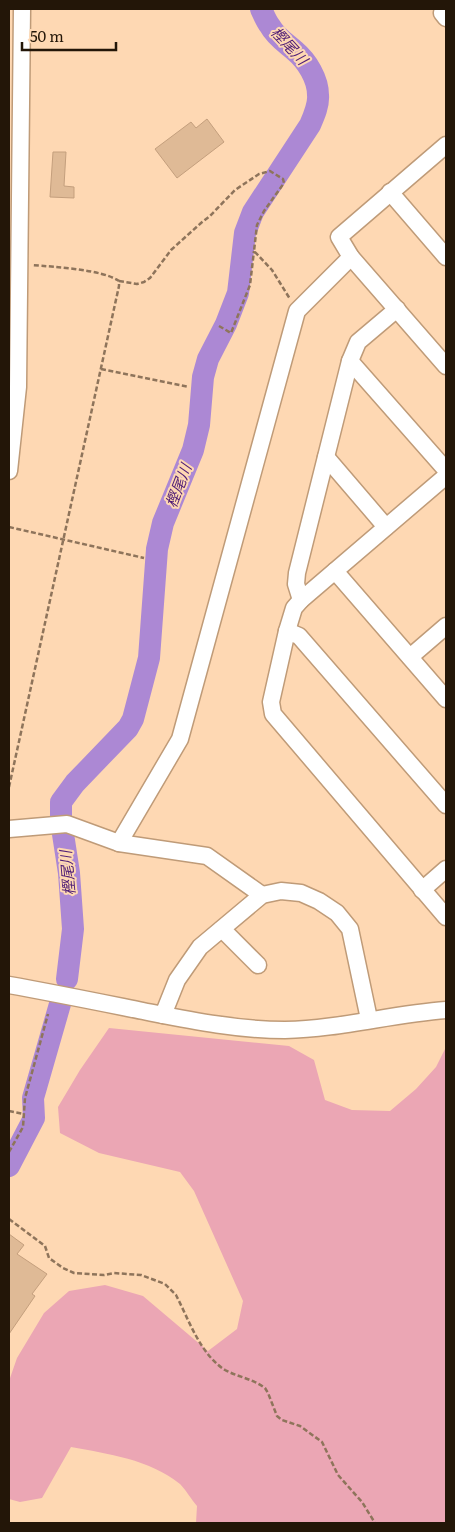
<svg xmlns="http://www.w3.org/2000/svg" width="455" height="1532" font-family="Literata,'Noto Sans JP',serif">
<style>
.green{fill:#eba6b4}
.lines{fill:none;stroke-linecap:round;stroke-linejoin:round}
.river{stroke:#ac88d4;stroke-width:22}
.building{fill:#dfba96;stroke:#c49f7d}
.minor-casing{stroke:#bf9b78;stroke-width:19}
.path{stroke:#8e745b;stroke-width:2.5;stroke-dasharray:5 2.5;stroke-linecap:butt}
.minor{stroke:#fff;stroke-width:16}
.labels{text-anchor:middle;stroke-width:4;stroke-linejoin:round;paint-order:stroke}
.water-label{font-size:15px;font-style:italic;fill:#4e1c76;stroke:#fed8b3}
</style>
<rect width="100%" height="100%" fill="#fed8b3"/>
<path class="green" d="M 109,1028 L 289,1046 L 314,1060 L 325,1100 L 352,1110 L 390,1111 L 416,1089 L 436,1067 L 446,1047 L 446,1523 L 196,1523 L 197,1506 C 191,1499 186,1490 180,1484 C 149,1459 108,1454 71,1447 L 42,1498 L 20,1502 L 9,1499 L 9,1381 L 17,1358 L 44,1313 L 69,1291 L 105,1285 L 143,1296 L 208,1351 L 237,1329 L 243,1301 L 194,1191 L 180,1172 L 99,1153 L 60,1133 L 58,1107 L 80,1070 Z"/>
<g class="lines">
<g class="river">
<path d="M 67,979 L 73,929 L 69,873 L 61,821 L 61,802 L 75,783 L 128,728 L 133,719 L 149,658 L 157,549 L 163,523 L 193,450 L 199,425 L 203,377 L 208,359 L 226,324 L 238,293 L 245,233 L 253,212 L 310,125 C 314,116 319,105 318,95 C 318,79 307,61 295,51 C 286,43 276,37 270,26 C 266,21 264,15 261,9"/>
<polyline points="9,1166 34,1118 33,1098 60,1004"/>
</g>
</g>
<g class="building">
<polygon points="207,119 224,142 177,178 155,149 191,122 196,128"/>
<polygon points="53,152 66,152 64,186 74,187 74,198 50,197"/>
<polygon points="9,1234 24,1245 17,1254 47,1274 32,1294 35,1296 9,1334"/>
</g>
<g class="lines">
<g class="minor-casing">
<g id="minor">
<polyline points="443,9 442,13 446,18"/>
<polyline points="446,145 339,237 351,257 446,366"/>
<polyline points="390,192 446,257"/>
<polyline points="350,361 446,470"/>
<polyline points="326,457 386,527"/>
<polyline points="9,471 18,387 22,9"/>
<polyline points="446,476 301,600 294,608 287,631 271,702 273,714 446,917"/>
<polyline points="335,571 446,699"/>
<polyline points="301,600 296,584 297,573 350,361 358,342 397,309"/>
<polyline points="287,631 299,636 446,805"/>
<polyline points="410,657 446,626"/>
<polyline points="9,829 67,824 119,843 207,856 262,895"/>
<polyline points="119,843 180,739 297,311 351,257"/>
<polyline points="422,890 446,869"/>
<polyline points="222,929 258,965"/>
<path d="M 9,985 C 54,993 98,1002 143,1011 C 189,1020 237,1030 285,1030 C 339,1029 392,1014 446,1010"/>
<polyline points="163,1015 177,980 200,947 262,895 281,891 301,893 319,901 337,913 350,929 369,1019"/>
</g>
</g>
<g class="path">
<polyline points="119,281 137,284 144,282 150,278 171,250 201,223 210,216 235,190 259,174 270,171 283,179 284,183 264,211 257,225 254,251 272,270 290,299"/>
<polyline points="219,326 231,333 250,285 254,251"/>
<polyline points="101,369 189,387"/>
<polyline points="9,527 144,558"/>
<path d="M 9,787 L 119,286 L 119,281 C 101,269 54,267 32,265"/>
<polyline points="9,1111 24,1114"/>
<polyline points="9,1152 23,1127 25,1098 48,1014"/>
<path d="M 9,1219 L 45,1246 L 49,1258 L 63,1268 L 74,1273 L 104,1275 L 114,1273 L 141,1275 L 165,1284 L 176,1295 C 189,1320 200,1354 225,1370 C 238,1377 253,1379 265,1388 L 268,1393 L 277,1416 L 282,1420 L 300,1426 L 322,1442 L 338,1475 L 362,1502 L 375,1523"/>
</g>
<use href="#minor" class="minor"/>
</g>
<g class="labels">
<g class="water-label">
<text transform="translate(289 46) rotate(47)" y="5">樫尾川</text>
<text transform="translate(179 486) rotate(-69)" y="5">樫尾川</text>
<text transform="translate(68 873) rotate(-95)" y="5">樫尾川</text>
</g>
</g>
<rect width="455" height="1532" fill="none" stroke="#231608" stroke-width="20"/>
<path d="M22 42v8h94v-8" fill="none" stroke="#231608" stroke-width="2.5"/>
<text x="30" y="42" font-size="15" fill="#231608" stroke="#fed8b3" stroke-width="4" paint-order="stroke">50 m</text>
</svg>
